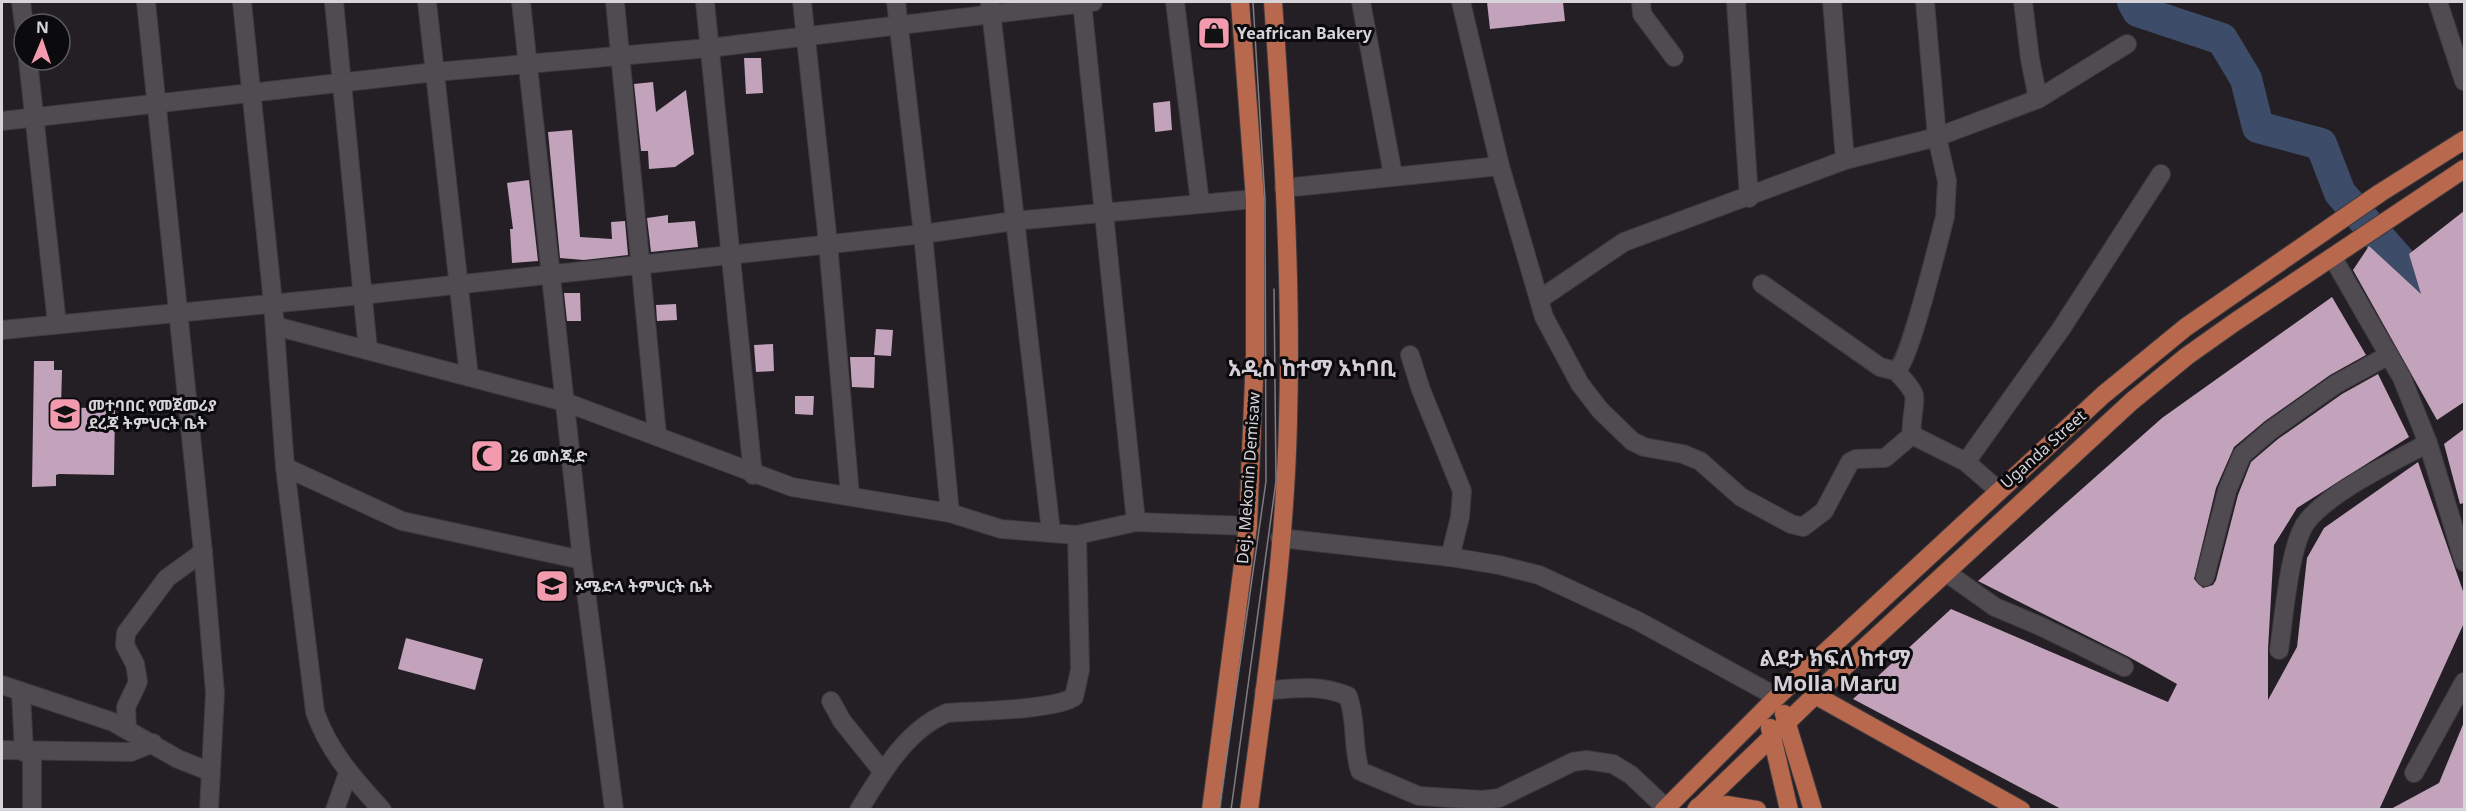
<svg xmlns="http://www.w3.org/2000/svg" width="2466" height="811" font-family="'Noto Sans','Noto Sans Ethiopic',sans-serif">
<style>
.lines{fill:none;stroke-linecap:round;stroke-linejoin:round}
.river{stroke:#3d4c68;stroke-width:32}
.building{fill:#c3a2bc}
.minor-casing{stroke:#3c3a3e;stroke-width:20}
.major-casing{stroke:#3c3a3e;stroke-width:20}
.minor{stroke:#4f4b51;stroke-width:18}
.major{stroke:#b8684c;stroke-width:18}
.tram{stroke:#7f7c81;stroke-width:1.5}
.labels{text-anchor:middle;stroke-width:6;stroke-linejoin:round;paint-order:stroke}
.poi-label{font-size:16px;font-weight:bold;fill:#d6d4d8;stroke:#0b0a0c;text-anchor:start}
.street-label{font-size:16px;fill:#d6d4d8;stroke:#0b0a0c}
.district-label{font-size:22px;font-weight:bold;fill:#d4cfd7;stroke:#0b0a0c}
</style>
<rect width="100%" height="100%" fill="#231f25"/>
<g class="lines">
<polyline class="river" points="2133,2 2138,11 2222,39 2246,79 2258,127 2321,144 2340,193 2408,270 2423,341 2464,353"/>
</g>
<g class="building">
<polygon points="1487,2 1563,2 1565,21 1490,29"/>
<polygon points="744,58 761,58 763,93 746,94"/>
<polygon points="653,82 656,112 686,90 694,154 675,167 649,169 648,151 641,151 634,84"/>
<polygon points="1170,101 1172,130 1155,132 1153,103"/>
<polygon points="572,130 580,237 612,239 611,222 625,221 628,255 584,260 560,258 548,132"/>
<polygon points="529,180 538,261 512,263 510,229 513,229 507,183"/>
<polygon points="2464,211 2464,402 2437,420 2353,270 2369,246 2421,294 2409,254"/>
<polygon points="668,215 668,223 695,221 698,247 651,252 647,218"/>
<polygon points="564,293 580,293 581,321 567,321"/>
<polygon points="2332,297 2366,355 2330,375 2265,421 2234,447 2216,488 2194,579 2203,588 2213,585 2216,580 2238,495 2251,462 2278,439 2342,394 2378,374 2409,437 2297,508 2274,545 2268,649 2268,700 2297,647 2307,558 2324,528 2418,462 2464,594 2464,623 2379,810 2063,810 1853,699 1951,609 2168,702 2177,684 2129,657 1978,581 2162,418"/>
<polygon points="676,304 677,320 657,321 656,305"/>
<polygon points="876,329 893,330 891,356 874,355"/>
<polygon points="773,344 774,371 756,372 754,345"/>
<polygon points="850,357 875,357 874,388 852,387"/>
<polygon points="34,361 54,361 54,370 62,370 61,407 115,409 114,475 59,474 56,475 56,486 32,487"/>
<polygon points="795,396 814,396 813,415 795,414"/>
<polygon points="2464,429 2464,503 2460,504 2444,444"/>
<polygon points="406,638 483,659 475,690 398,669"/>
<polygon points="2464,722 2464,810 2389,810 2439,783"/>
</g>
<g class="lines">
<g class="minor-casing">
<g id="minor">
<polyline points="21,2 24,26"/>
<polyline points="146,2 203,552 215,693 209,810"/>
<path d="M 242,2 L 273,303 L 285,467 L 315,712 C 329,752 354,779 382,810"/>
<polyline points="334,2 368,350"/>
<polyline points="427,2 469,377"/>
<polyline points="521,2 582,560 614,810"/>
<polyline points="615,2 657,435"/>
<polyline points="705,2 753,475"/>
<polyline points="802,2 828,243 850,495"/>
<polyline points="896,2 923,234 950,513"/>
<polyline points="1082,2 1136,522"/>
<polyline points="1175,2 1200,203"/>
<polyline points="1361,2 1393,175"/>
<polyline points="1461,2 1500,166 1544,317 1580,384 1600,410 1632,441 1644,447 1683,454 1700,461 1741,497 1791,524 1803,527 1824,511 1850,462 1856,459 1885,458 1912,435"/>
<polyline points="1641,2 1642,14 1674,57"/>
<polyline points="1736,2 1749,198"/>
<polyline points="1832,2 1845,160"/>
<polyline points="2023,2 2030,59 2038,99"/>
<polyline points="2438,2 2464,81"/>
<polyline points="990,3 1051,532"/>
<polyline points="28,60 57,324"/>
<polyline points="2,121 435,72 709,48 1093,2"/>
<polyline points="1284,188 1500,166"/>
<polyline points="2333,258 2402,378 2428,443 2464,562"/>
<path d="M 1762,284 L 1880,367 L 1896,371 C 1902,378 1911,386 1914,395 C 1916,403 1910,422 1912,435"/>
<polyline points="1540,299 1624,242 1845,160 1937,137 2038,99 2127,44"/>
<polyline points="275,326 565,402 792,487 950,513 1001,529 1077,535 1136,522 1248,526"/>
<polyline points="2,330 362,295 923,234 1014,221 1255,199"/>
<polyline points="1410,355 1421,390 1462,491 1460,517 1450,557"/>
<path d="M 1896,371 C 1909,364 1939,239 1945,217 L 1947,181 L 1937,137 L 1925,2"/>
<polyline points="1912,435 1966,462 1998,490"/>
<polyline points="1966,462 2061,329 2161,174"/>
<polyline points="285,467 402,521 582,560"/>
<polyline points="1280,538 1450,557 1499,565 1539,575 1638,621 1777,697"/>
<polyline points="1947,573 1995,607 2040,626 2124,667"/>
<polyline points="2205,577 2227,491 2242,455 2271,430 2336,384 2389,355"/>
<path d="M 2279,650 C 2284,619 2289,542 2308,520 C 2333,490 2393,462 2428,443"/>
<polyline points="2,685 113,722 178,759 211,772"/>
<path d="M 1264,691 C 1294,688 1320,684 1348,696 C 1357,720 1352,746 1360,771 L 1419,796 L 1483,800 L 1499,798 L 1573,762 L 1586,760 L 1613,764 L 1631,775 L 1666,808"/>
<polyline points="21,693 24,752"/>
<polyline points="831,701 842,721 883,772"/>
<polyline points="127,728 126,707 138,682 135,664 125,645 126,633 167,578 203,552"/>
<polyline points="2,750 131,752 153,743"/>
<polyline points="32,752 32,810"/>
<polyline points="2414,773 2464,682"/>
<polyline points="335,810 348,773"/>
<path d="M 859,810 C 881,774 906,730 947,713 C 974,711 1055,710 1074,697 L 1080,670 L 1077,535"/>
</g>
</g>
<g class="major-casing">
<g id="major">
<polyline points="1815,695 2021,810"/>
<polyline points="1784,714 1813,810"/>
<polyline points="1770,728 1789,810"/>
<polyline points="1698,807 1727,805 1757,810"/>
<polyline points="1211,810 1248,526 1255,354 1255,199 1240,2"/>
<path d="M 1249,810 C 1266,682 1285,551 1288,422 C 1292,282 1283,141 1273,2"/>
<polyline points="1664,810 1777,697 2103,395 2186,327 2380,193 2464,140"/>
<polyline points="1696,810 1863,649 2132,401 2187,356 2235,322 2464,169"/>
</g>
</g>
<use href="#minor" class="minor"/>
<use href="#major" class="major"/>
<g class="tram">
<polyline points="1219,810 1266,481 1265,200 1253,2"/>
<polyline points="1231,810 1276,481 1274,289"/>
</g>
</g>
<defs>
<g id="shop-square" transform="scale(1.725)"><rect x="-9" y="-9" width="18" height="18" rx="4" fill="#f29aae" stroke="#0b0a0c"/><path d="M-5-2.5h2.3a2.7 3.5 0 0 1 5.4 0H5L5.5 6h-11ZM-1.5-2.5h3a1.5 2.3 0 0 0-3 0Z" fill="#111"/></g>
<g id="school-square" transform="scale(1.725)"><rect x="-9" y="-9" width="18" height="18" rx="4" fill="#f29aae" stroke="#0b0a0c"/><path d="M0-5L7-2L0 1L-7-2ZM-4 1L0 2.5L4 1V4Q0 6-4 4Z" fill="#111"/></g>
<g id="mosque-square" transform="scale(1.725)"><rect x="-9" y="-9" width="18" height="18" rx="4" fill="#f29aae" stroke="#0b0a0c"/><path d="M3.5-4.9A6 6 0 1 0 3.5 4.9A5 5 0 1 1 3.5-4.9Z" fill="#111"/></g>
</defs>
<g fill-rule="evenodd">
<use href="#shop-square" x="1214" y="33"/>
<use href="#school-square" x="65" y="414"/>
<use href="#mosque-square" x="487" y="456"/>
<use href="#school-square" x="552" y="586"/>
</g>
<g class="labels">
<g class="poi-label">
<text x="1237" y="39">Yeafrican Bakery</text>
<text x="88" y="411">መተባበር የመጀመሪያ<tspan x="88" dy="18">ደረጃ ትምህርት ቤት</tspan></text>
<text x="510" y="462">26 መስጂድ</text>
<text x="575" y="592">ኦሜድላ ትምህርት ቤት</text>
</g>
<g class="street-label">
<text transform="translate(2043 449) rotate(-42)" y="6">Uganda Street</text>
<text transform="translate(1248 478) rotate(-86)" y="6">Dej. Mekonin Demisaw</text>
</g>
<g class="district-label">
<text x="1312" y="376">አዲስ ከተማ አካባቢ</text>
<text x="1835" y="666">ልደታ ክፍለ ከተማ<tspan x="1835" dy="25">Molla Maru</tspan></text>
</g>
</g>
<rect width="2466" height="811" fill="none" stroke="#d6d4d8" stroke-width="6"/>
<g transform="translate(42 42) rotate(2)"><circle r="28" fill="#0b0a0c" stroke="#5c5b5e" stroke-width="1.5"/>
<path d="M0-4.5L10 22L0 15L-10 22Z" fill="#f29aae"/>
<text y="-9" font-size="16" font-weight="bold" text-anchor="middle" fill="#d6d4d8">N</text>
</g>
</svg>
